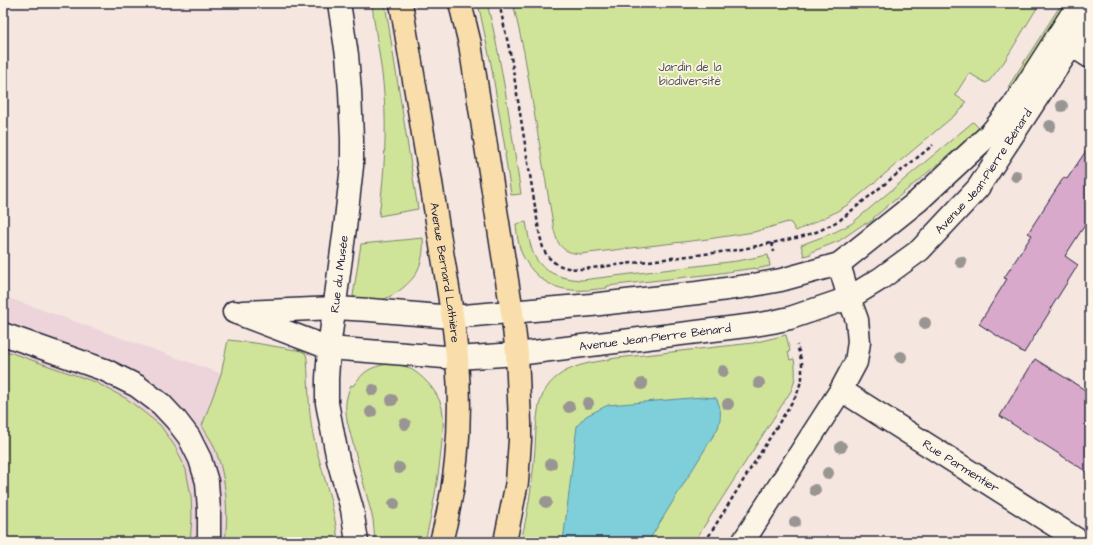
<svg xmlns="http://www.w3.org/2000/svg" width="1093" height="545" font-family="'Architects Daughter',sans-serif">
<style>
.built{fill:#ecd4da}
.green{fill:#d0e499;stroke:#79836a}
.water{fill:#7fcfda;stroke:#5a8a9a}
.building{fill:#d8a9cb;stroke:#22223b}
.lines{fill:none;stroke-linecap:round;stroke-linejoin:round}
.minor-casing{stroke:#22223b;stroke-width:25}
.major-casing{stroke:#22223b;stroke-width:25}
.path{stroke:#22223b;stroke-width:2.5;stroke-dasharray:4 3;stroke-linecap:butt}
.minor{stroke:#fcf5e5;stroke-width:22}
.major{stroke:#f9deab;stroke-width:22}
.tree{fill:#999592}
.labels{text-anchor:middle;stroke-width:3.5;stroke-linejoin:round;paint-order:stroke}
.park-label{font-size:12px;fill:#4e5252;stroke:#fcf5e5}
.street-label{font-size:12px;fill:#22223b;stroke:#fcf5e5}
</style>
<rect width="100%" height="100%" fill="#f5e6e0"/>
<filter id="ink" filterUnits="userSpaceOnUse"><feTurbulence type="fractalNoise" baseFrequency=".025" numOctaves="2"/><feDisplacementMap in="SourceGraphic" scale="8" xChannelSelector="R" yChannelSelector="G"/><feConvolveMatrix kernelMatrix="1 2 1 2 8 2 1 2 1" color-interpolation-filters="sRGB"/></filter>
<g filter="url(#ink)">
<polygon class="built" points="3,296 276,393 309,542 3,542"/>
<g class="green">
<path d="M 372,3 L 385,3 L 418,209 L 379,216 C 384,176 387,135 384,94 C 382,64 375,33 372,3 Z"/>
<path d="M 478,3 L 487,3 C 503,65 511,130 521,194 L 511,195 L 505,154 L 506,154 L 491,64 Z"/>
<path d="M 513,3 L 1040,3 L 1004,62 L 989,81 L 986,83 L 969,73 L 955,95 L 966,102 L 962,109 L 849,204 L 834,213 L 796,231 L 791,223 L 788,222 L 754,232 L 708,239 L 580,254 C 562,252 558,246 554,230 L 524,52 Z"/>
<polygon points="1062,3 1068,3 1013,90 1008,87"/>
<polygon points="973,122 980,129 873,218 874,219 867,224 865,223 839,241 811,252 811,254 804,256 801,245 835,232 851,224"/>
<path d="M 526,222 C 528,232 529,241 532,250 C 539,272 561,279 582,280 L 737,261 L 768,255 L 770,266 L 756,269 L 755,268 L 713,274 L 607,286 L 607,288 C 581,291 561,294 539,277 C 532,271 526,263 522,254 C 518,245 517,234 516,224 Z"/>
<path d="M 423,238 C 424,251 422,264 415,275 C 408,286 388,301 374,301 C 371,301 367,300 364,300 C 360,299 356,299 353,296 L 361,244 Z"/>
<path d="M 786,335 L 790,351 L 788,352 L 790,360 L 794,359 C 796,372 796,379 791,391 L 694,542 L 521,542 C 527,515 532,488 534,460 C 536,444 535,427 538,411 C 544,373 575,364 608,360 L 608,359 L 753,343 Z"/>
<path d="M 228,340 L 255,343 L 302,351 L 306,354 L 307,359 C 309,384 308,410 313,435 C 321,471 335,505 338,542 L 225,542 C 229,509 226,472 212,442 C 209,437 205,431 202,426 L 221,374 Z"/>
<polygon points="3,350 95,382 127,399 160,425 176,448 186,470 191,496 192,517 190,542 3,542"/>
<path d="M 388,364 C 395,364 401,365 407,367 C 422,374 438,391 442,408 C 445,422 442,437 441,451 C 438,482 432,512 425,542 L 375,542 L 373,519 L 347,421 C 345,405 345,400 351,385 L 353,386 C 364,371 370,367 388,364 Z"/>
</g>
<path class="water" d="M 703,397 L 716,398 C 722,409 721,417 718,428 L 648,542 L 563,542 L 577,426 L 586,416 L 608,405 Z"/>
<g class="building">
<polygon points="1090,145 1090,217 1065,256 1078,265 1051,308 1052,308 1024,353 979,324 1007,279 1004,278 1032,235 1028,233 1064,177 1067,179"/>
<polygon points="1035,359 1090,393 1090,474 1000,416"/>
</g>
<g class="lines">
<g class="minor-casing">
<g id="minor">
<polyline points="339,3 347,55 350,91 352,139 352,166 345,228 329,348 327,379 327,403 338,460 352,509 357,542"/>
<polyline points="1059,37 1090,57"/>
<path id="s1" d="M 234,312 L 329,348 L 457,358 L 517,354 L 754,325 L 772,322 L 790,318 L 849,298 L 880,279 L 920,250 L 978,188 L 1090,17"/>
<polyline points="243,312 335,308 370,310 452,317 591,305 697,293 748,286 781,280 839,264 918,201 991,133 1013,106 1079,3"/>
<polyline points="3,334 105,370 137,386 161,404 176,420 189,437 200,459 207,482 209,510 209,538 208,542"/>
<path id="s2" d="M 841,390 L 1081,542"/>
<polyline points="743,542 841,390 856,362 859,342 857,320 849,298 839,264"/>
</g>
</g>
<g class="major-casing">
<g id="major">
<path id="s3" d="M 401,3 C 413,76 426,148 437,221 C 444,267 454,313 457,359 C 462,420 457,483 441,542"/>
<polyline points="460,3 470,44 512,312 517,354 520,422 520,440 517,482 505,542"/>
</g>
</g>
<g class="path">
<path d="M 499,3 L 511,57 L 539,231 C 541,239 542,249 547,255 C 556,268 570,269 584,269 L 737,250 L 772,243 L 800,237 L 819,231 L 840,220 L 933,145"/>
<polyline points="772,243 774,252"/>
<polyline points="705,542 797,394 802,378 802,363 797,345"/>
</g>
<use href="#minor" class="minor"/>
<use href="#major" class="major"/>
</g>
<g class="tree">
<circle cx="1062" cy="106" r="6"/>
<circle cx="1050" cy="126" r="6"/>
<circle cx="1016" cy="176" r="6"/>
<circle cx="961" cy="262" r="6"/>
<circle cx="925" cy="323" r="6"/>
<circle cx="901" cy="357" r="6"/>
<circle cx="723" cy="371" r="6"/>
<circle cx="759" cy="383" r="6"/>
<circle cx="642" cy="384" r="6"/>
<circle cx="373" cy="390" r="6"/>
<circle cx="392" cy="400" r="6"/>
<circle cx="588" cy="403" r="6"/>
<circle cx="728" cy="404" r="6"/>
<circle cx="569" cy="407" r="6"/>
<circle cx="371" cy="412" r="6"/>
<circle cx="405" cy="424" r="6"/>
<circle cx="841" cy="447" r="6"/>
<circle cx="551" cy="464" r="6"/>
<circle cx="399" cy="468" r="6"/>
<circle cx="828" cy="473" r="6"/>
<circle cx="815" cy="490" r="6"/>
<circle cx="546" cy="502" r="6"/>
<circle cx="394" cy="504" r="6"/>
<circle cx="795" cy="522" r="6"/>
</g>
</g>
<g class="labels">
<g class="park-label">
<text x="690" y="71">Jardin de la<tspan x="690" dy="14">biodiversité</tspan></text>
</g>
<g class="street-label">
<text dy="4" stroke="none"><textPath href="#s1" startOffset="815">Avenue Jean-Pierre Bénard</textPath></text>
<text dy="4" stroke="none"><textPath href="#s3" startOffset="273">Avenue Bernard Lathière</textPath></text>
<text transform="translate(339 274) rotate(-83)" y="4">Rue du Musée</text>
<text dy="4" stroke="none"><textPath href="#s1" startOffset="429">Avenue Jean-Pierre Bénard</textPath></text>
<text dy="4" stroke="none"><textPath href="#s2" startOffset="142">Rue Parmentier</textPath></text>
</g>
</g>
<rect width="1093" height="545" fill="none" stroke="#fcf5e5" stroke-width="16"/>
<rect x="8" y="8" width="1077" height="529" fill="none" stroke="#22223b" stroke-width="1.5" filter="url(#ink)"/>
</svg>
